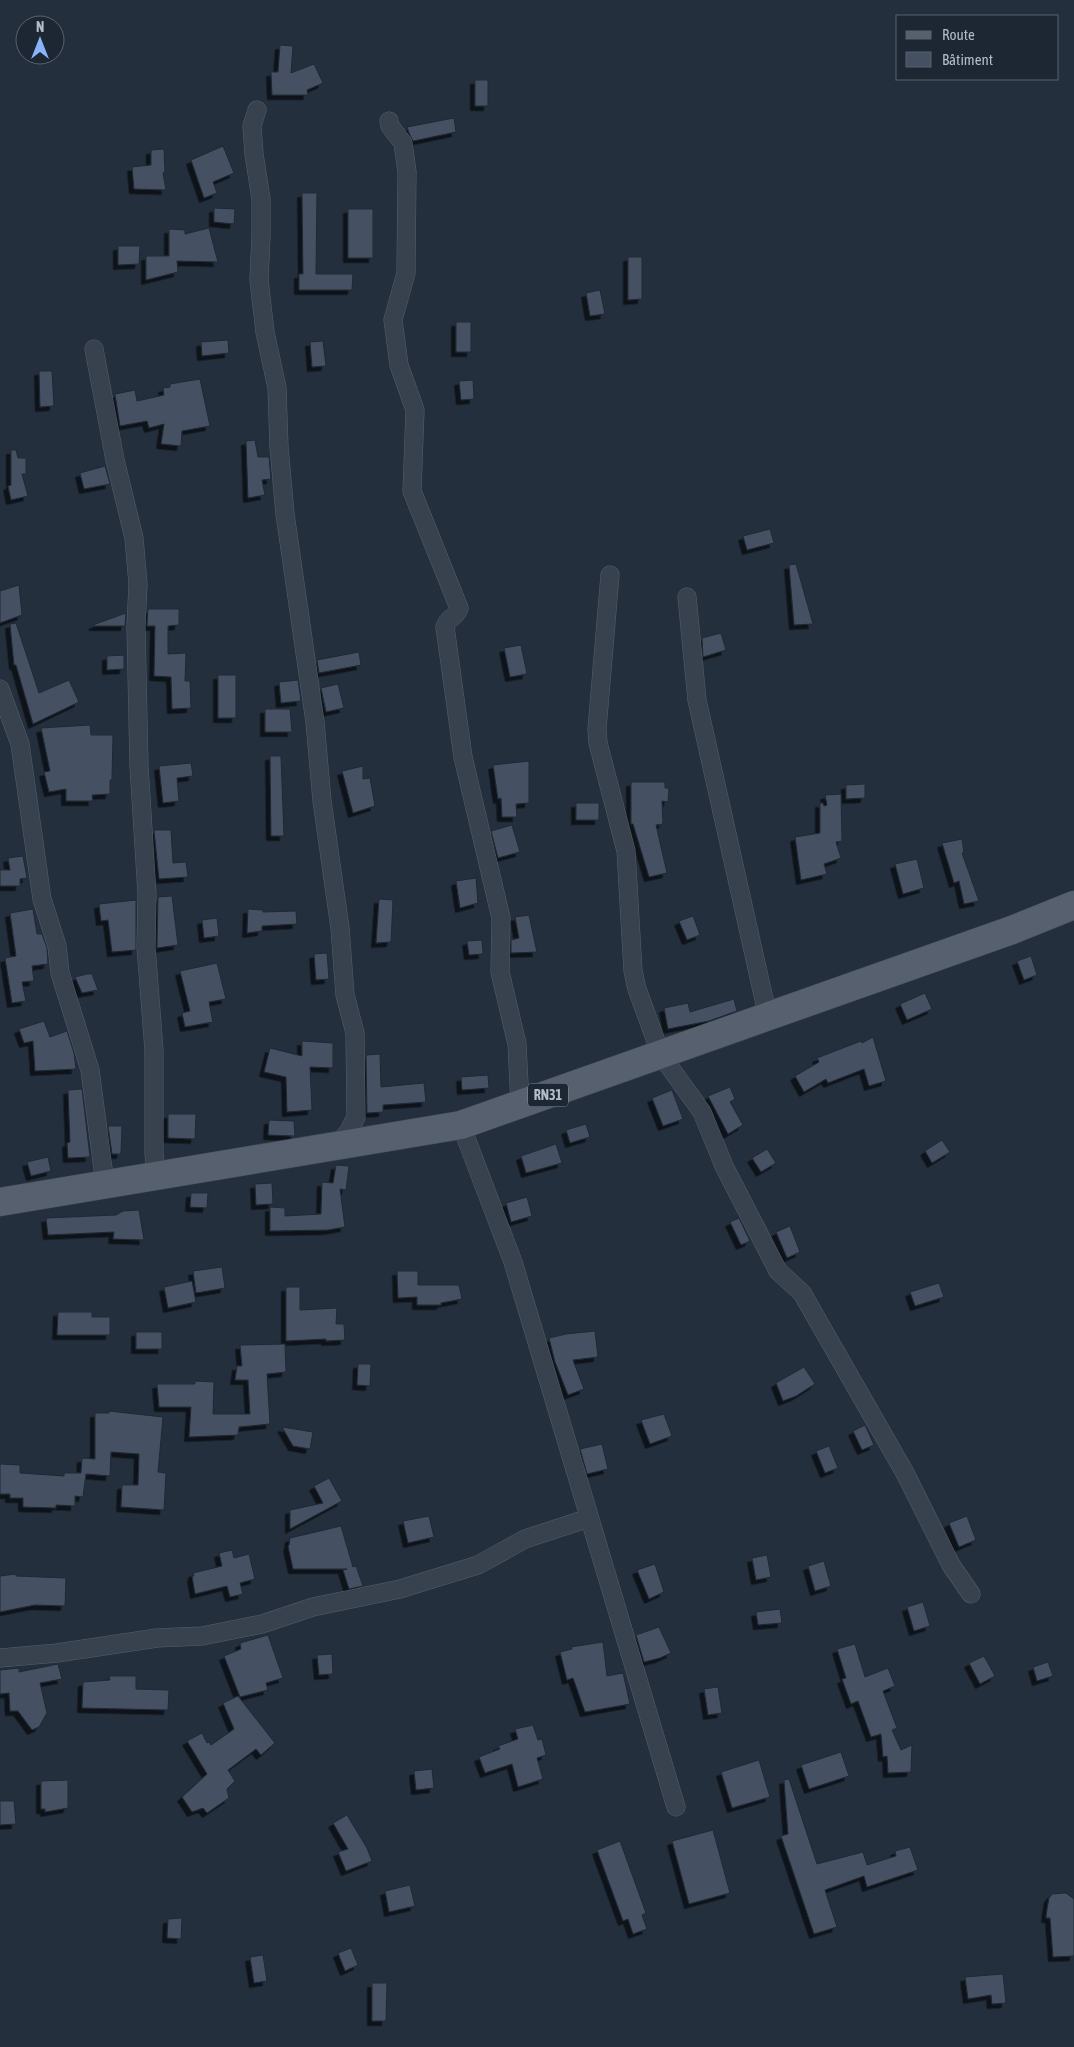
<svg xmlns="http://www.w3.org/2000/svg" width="1074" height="2047" font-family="'Asap Condensed',sans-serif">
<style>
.building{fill:#455162;stroke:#1f2835;filter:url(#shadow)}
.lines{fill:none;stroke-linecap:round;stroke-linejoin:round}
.minor-casing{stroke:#565f6c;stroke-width:19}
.primary-casing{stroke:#414a57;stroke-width:29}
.minor{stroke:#38414e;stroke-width:18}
.primary{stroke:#56606e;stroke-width:28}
.labels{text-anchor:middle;stroke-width:4;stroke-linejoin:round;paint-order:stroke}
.shield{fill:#1d2633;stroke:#878f9c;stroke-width:1}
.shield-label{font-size:14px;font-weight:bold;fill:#b4bcc9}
</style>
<defs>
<filter id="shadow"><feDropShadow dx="-4.5" dy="4.5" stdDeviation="0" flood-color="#0009"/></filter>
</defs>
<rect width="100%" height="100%" fill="#242f3e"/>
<g class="building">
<polygon points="280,45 293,46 291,73 314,64 323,83 307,90 308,95 272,95 271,72 278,72"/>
<rect x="475" y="80" width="13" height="26"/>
<polygon points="454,118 456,132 413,141 409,133 407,127"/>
<polygon points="223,146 234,173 213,182 217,193 204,198 191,160"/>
<polygon points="164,149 165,172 163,173 166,190 134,189 132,167 151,165 151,150"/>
<polygon points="302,193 317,193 316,274 353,274 352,290 299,290 299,274 303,274"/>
<polygon points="214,208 235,209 234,224 214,222"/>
<rect x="348" y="209" width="25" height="49"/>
<polygon points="209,228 218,262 177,261 178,272 146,280 146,256 169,256 169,229 185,230 185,234"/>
<polygon points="118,246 140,246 139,264 118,265"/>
<polygon points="628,257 642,257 642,299 628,300"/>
<polygon points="600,290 605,314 590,316 586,293"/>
<rect x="456" y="322" width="15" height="30"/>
<polygon points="228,340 229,353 202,356 201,342"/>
<polygon points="323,341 326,366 312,367 310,342"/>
<polygon points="39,371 52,371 54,406 40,407"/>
<polygon points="200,379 210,426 182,431 181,446 161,444 164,424 149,428 147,421 120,426 115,394 135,390 137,401 164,395 163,388 170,387 170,384"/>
<polygon points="473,380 474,399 461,400 459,381"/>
<polygon points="255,440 258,457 269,457 271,479 262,480 265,495 248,498 246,441"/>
<polygon points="11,450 16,450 18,458 26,458 26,474 22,474 28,496 11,500 8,486 11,485"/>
<polygon points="105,466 110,484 84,489 80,473"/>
<polygon points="770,529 774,543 747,550 743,536"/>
<polygon points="796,564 813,624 794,625 789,565"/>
<polygon points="19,585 22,615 0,623 0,591"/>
<polygon points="148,609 179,609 179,625 168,626 168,654 186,653 185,681 190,681 191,708 172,709 171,677 154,676 155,626 147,626"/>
<polygon points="126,613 125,626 94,626 93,625"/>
<polygon points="16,623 39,693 69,680 79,702 33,724 16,665 14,665 10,624"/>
<polygon points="721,633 726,650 703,657 702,638"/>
<polygon points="521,645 527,674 510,677 504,648"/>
<polygon points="359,652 361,665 319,673 317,660"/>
<polygon points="124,655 124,669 107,670 107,656"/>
<rect x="218" y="675" width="18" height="43"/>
<polygon points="298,680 301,701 281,703 279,682"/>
<polygon points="338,684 344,708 326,712 321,688"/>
<polygon points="265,709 290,709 292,732 265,732"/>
<polygon points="90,725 91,735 113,735 112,780 110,780 110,794 92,795 93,801 66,801 66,789 49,792 44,772 50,771 41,728"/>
<polygon points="270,756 281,756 284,836 271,836"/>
<polygon points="529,761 529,803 516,804 517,817 502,817 501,798 498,799 493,765"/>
<polygon points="191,763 193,776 177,778 179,801 163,803 159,766"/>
<polygon points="363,766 363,779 370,778 375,806 353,813 342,771"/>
<polygon points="631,782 665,782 665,788 669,788 668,802 662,801 663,824 656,825 667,873 649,877 633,824 631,824"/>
<polygon points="865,784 865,798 846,799 846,785"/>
<polygon points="841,794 842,841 836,842 841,858 824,864 827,874 801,880 795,837 820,833 820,803 823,803 824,806 827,805 825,795"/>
<rect x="576" y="803" width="23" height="17"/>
<polygon points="512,825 520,852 498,858 491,831"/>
<polygon points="154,830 171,830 173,863 186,862 188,877 159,879"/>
<polygon points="962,839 964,853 962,853 979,901 964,904 959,881 954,883 942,843"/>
<polygon points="23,856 27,878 20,879 20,886 0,886 0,870 10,870 8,858"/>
<polygon points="917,859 924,888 903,894 895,864"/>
<polygon points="476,878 478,903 460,908 456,881"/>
<polygon points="172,896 178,945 157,948 158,897"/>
<polygon points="379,899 393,900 391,942 376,943"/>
<polygon points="136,900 136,950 112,952 108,920 101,921 99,904"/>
<polygon points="33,909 37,934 42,934 47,948 48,964 32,966 34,981 22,982 26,1001 12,1003 5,958 16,956 10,913"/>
<polygon points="248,909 263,910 263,912 296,911 297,924 262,926 262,931 247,933"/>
<polygon points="529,915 537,952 511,953 511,940 519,938 515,917"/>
<polygon points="693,916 700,935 687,940 679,921"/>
<polygon points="217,918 219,936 204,938 202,920"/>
<polygon points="482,940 483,954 469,955 467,941"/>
<polygon points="327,953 329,979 316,980 314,954"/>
<polygon points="1031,956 1037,975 1024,980 1017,961"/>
<polygon points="217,963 226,999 209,1002 213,1022 185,1027 182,1013 190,1011 180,971"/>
<polygon points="87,974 92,974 98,990 82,993 75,977"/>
<polygon points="925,993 932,1009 907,1020 900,1004"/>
<polygon points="734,999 737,1011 709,1021 668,1029 664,1008 688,1003 690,1012"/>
<polygon points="44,1021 50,1037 67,1031 74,1053 76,1069 35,1071 33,1041 24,1043 19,1029"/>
<polygon points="873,1037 886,1081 869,1086 864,1069 828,1083 826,1079 804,1092 795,1076 819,1062 817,1058 861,1041 862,1043"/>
<polygon points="302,1041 333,1043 333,1068 310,1067 312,1110 287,1112 286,1077 264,1072 270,1048 302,1056"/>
<polygon points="380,1054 381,1087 424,1083 426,1102 383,1105 383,1112 367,1113 366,1055"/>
<polygon points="488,1075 489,1088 462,1090 461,1077"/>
<polygon points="730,1087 735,1099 730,1102 743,1125 728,1134 708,1096"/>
<polygon points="82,1089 90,1157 68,1158 67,1143 70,1142 68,1090"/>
<polygon points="672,1090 683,1119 663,1126 652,1098"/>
<polygon points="168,1114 196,1114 195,1139 168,1138"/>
<polygon points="269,1120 294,1121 295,1136 268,1135"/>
<polygon points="586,1124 590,1137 570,1143 566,1130"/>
<polygon points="108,1126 122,1126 121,1154 112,1154"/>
<polygon points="942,1140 950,1152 932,1163 925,1151"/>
<polygon points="556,1144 562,1163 526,1173 521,1156"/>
<polygon points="767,1149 776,1163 761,1172 752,1158"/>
<polygon points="48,1157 51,1171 31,1176 27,1162"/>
<polygon points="336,1165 349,1166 346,1190 340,1189 345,1227 328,1230 270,1231 270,1207 285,1208 285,1216 321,1214 322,1182 333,1183"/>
<polygon points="272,1183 273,1204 256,1205 255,1184"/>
<polygon points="191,1193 208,1193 207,1208 190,1207"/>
<polygon points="527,1197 532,1216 511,1222 506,1203"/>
<polygon points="139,1210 144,1240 113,1239 114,1232 48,1235 46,1218 116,1215 123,1211"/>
<polygon points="739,1218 750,1241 741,1245 730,1222"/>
<polygon points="790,1226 800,1252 787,1258 776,1232"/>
<polygon points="222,1267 225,1288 196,1293 193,1271"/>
<polygon points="397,1271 418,1271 418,1285 459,1285 462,1299 441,1303 441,1305 417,1305 417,1297 398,1298"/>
<polygon points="192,1281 196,1302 168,1308 164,1287"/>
<polygon points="939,1283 944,1297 915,1306 910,1292"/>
<polygon points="286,1287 300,1287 300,1310 337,1308 336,1324 344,1324 345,1340 326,1341 326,1339 286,1341"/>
<polygon points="58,1312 92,1312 92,1317 110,1317 110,1335 57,1335"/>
<polygon points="595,1331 598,1357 573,1360 584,1389 568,1395 555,1362 549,1338 566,1334"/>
<rect x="136" y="1332" width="26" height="17"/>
<polygon points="285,1344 286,1372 267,1374 270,1424 239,1427 238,1435 189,1437 191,1407 159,1407 157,1384 195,1384 195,1381 214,1382 213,1414 250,1414 248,1380 235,1380 237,1366 242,1366 240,1345"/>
<polygon points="358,1364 371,1364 370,1386 357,1385"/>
<polygon points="804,1367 815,1384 796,1396 783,1401 776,1383"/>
<polygon points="109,1411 163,1417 158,1472 166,1473 164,1510 121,1507 122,1485 138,1485 139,1454 111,1452 110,1476 86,1474 83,1497 75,1496 75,1506 56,1505 56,1508 23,1507 23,1498 10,1498 10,1494 0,1494 0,1464 20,1465 20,1473 64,1476 64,1473 81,1473 82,1458 95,1459 95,1413 109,1413"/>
<polygon points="664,1414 672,1436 650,1444 641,1420"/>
<polygon points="865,1425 874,1445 862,1450 853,1431"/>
<polygon points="282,1427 313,1432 310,1449 293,1446"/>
<polygon points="602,1444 608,1469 587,1474 580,1449"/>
<polygon points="829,1446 838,1468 825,1473 816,1451"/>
<polygon points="329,1478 342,1501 290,1529 290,1510 323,1503 314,1486"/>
<polygon points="429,1516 434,1537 408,1543 403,1521"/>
<polygon points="967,1516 976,1540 959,1547 949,1523"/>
<polygon points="341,1526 353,1567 356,1566 363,1586 349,1589 343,1570 347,1569 293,1569 288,1546 289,1545 290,1538"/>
<polygon points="232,1550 234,1558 249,1554 255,1579 240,1583 243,1594 230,1597 227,1586 195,1594 192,1576 194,1576 193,1573 222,1566 219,1553"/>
<polygon points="767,1555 771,1577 756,1580 752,1558"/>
<polygon points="824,1561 831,1586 815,1591 808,1566"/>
<polygon points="655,1564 664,1592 649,1599 637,1570"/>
<polygon points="16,1574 16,1576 66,1578 65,1606 35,1605 0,1612 0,1576"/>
<polygon points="923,1602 930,1626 914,1631 907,1607"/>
<polygon points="780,1609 782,1623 758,1625 756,1612"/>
<polygon points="659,1627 671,1653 660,1658 644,1662 636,1635"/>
<polygon points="268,1635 283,1678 266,1683 268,1690 240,1697 224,1656 241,1649 240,1643"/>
<polygon points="603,1642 607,1676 623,1673 630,1704 585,1712 573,1678 567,1680 560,1652 572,1649 571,1647"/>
<polygon points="855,1644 865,1677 888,1668 895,1686 883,1691 897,1728 892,1730 901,1750 912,1745 911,1772 888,1773 887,1756 883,1757 881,1734 871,1737 858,1701 851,1704 842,1679 846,1678 837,1649"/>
<polygon points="332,1654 333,1674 319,1675 317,1655"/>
<polygon points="984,1656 995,1676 980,1684 969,1663"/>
<polygon points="1048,1662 1053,1676 1037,1681 1033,1667"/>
<polygon points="58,1664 62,1679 40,1683 47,1713 39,1727 32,1730 18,1711 10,1711 9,1693 0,1694 0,1670 19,1668 19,1672"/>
<polygon points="109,1676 136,1676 136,1689 169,1690 168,1710 82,1708 83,1682 110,1680"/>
<polygon points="718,1687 722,1713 708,1715 704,1689"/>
<polygon points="238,1696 275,1743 261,1755 256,1749 228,1770 235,1781 227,1789 229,1798 207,1813 203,1808 192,1812 182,1797 207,1774 187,1741 202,1733 207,1743 209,1742 211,1745 234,1729 223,1703"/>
<polygon points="533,1725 538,1740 542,1739 546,1755 537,1758 543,1779 518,1787 512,1764 485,1773 479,1757 500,1749 498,1746 518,1739 515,1729"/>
<polygon points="841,1752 849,1776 809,1789 801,1765"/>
<polygon points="759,1760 770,1797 732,1808 721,1772"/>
<polygon points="432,1769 434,1788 416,1790 414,1771"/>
<polygon points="789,1779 817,1864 863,1852 867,1865 896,1856 895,1851 910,1847 918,1870 867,1887 864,1876 825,1890 837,1927 814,1934 781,1836 788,1834 784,1780"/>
<polygon points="68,1780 68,1808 45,1812 45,1809 41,1809 41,1781"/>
<polygon points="0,1801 14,1801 16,1824 0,1825"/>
<polygon points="347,1815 367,1848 372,1861 346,1871 338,1852 348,1849 333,1823"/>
<polygon points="713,1830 730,1893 689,1904 672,1841"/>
<polygon points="620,1841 646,1913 642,1915 647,1929 633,1934 628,1919 623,1921 597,1850"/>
<polygon points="410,1885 415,1906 389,1912 385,1891"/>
<polygon points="1066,1893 1074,1899 1074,1956 1053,1957 1050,1918 1046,1918 1047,1909 1049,1898 1052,1894"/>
<polygon points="182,1918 181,1939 167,1938 168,1919"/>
<polygon points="351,1948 358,1965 345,1971 338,1953"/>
<polygon points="263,1955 267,1981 254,1983 250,1957"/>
<polygon points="1003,1974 1006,2003 992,2004 991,1995 968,1999 965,1977"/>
<polygon points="372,1983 387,1983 386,2021 372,2021"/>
</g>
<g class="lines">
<g class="minor-casing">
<g id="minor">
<polyline points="257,110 252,126 254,154 261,199 261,236 259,280 265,332 277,388 279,447 285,514 315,722 322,801 340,928 345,995 355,1033 356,1117 349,1131 336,1146"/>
<path d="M 389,121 L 390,126 L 403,143 L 407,172 L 406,273 L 393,320 L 399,365 L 415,410 L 412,491 L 459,608 C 457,617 447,618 445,627 L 463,757 L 501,918 L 500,972 L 517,1044 L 520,1104"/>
<polyline points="94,349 115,460 134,538 138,584 136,627 139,766 147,894 146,947 154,1050 154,1153 156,1175"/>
<polyline points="610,575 597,729 598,743 626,851 633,971 637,989 661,1055 702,1112 724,1166 778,1271 802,1293 905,1473 951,1565 971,1594"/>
<polyline points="687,597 697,700 768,1017"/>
<polyline points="0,689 20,744 42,899 57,946 60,973 90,1070 105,1184"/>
<polyline points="461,1125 513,1262 676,1807"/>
<polyline points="0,1658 57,1653 157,1638 202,1636 262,1624 313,1607 400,1589 478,1565 525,1539 589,1518"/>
</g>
</g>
<g class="primary-casing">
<polyline id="primary" points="0,1202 461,1125 1012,930 1074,905"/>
</g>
<use href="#minor" class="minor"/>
<use href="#primary" class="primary"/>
</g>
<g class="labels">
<rect class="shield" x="528" y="1083.5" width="40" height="23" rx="4"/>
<g class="shield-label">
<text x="548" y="1100">RN31</text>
</g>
</g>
<rect x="896" y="15" width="162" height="65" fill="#1d2633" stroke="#59626f"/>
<rect x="906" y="31" width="25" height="8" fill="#56606e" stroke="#59626f"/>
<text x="942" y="40" font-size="15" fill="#b4bcc9">Route</text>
<rect x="906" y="52" width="25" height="15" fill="#455162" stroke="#59626f"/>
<text x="942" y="65" font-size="15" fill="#b4bcc9">Bâtiment</text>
<g transform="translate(40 40)"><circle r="24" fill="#1d2633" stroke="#59626f"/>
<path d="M0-4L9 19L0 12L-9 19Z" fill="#8ab4f8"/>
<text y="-8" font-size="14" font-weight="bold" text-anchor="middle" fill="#b4bcc9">N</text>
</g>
</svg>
